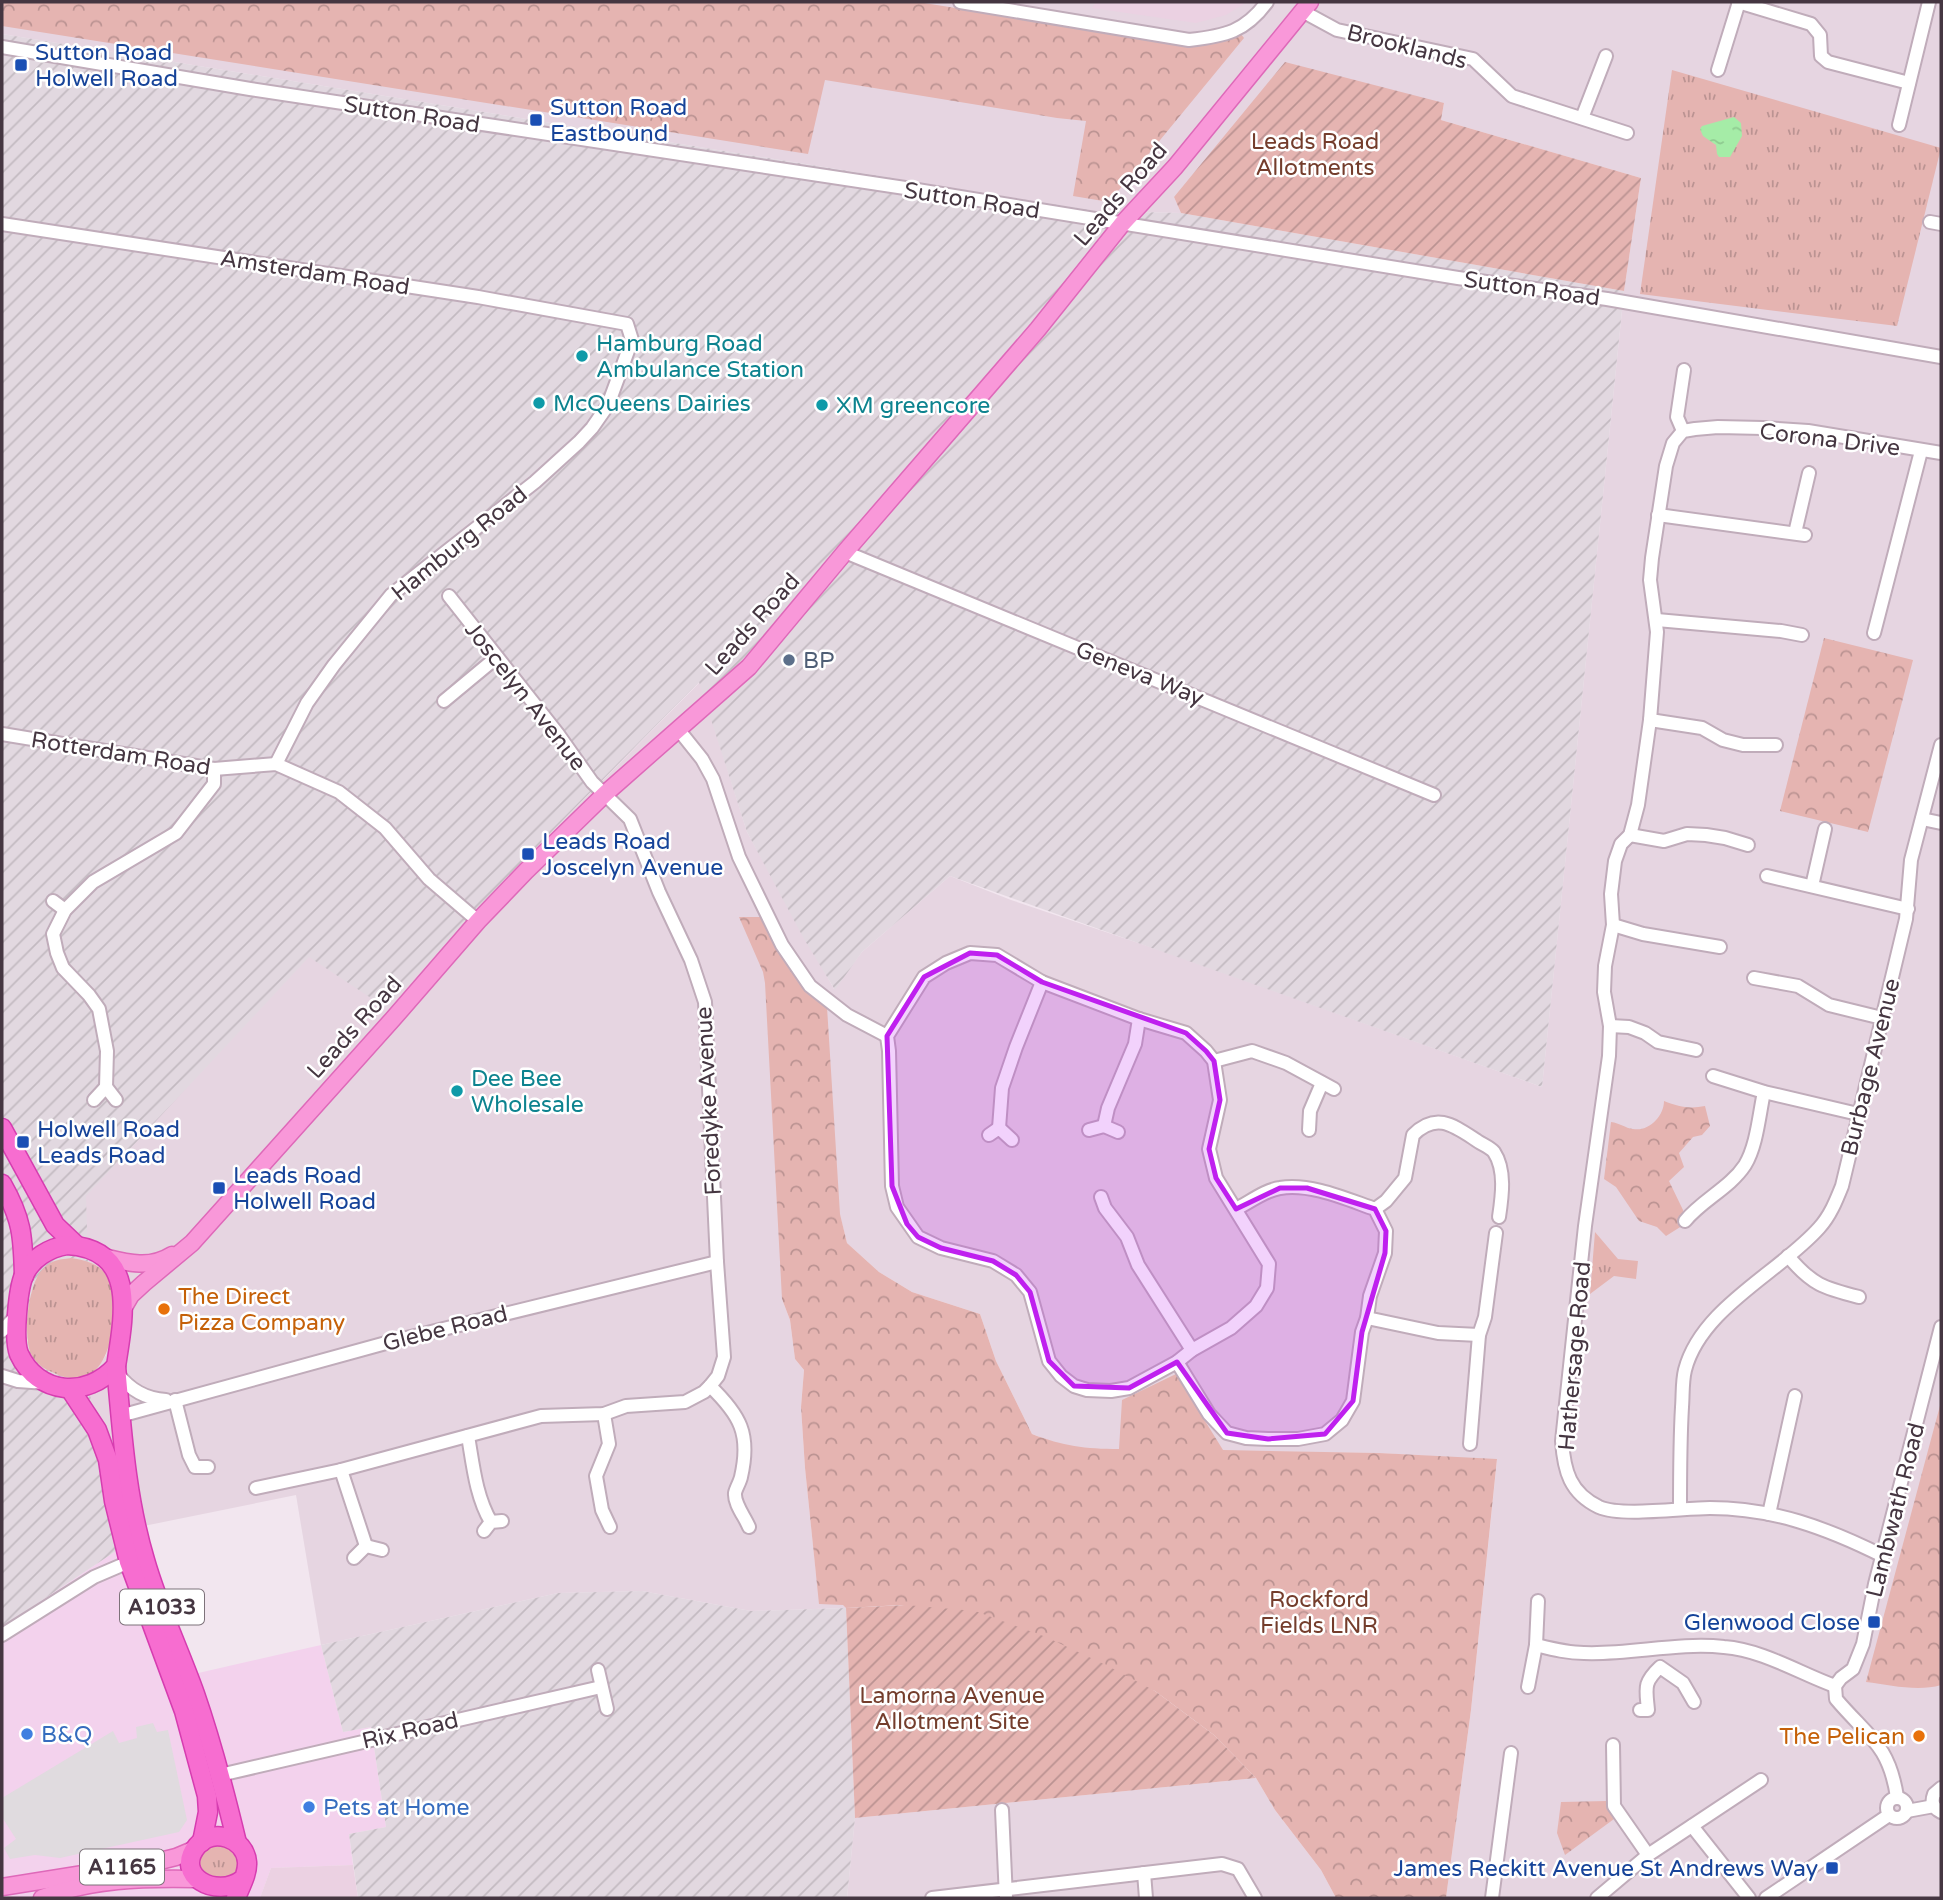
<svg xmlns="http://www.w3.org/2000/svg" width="1943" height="1900" font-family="'Varela Round',sans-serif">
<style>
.residential{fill:#e6d5e1}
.commercial{fill:#f3d2ed}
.industrial{fill:url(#industrial-furrows)}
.education{fill:#ebd1e2}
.grass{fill:url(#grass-tufts)}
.forest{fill:url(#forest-crowns)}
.garden{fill:url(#garden-furrows)}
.parking{fill:#e0dbdf}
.water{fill:url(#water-ripples)}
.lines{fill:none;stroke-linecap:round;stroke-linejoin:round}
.minor-casing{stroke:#c0acba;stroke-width:16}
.major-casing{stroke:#de69b9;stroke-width:19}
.highway-casing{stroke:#d63db0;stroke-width:21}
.minor{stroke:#fff;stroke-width:12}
.major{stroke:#f998d9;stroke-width:16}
.highway{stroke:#f76dd0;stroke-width:18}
.marked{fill:#bf20ef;fill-opacity:0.2;stroke:#bf20ef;stroke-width:5;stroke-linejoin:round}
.transit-dot{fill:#1a4fb4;stroke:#fff;stroke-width:2.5}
.culture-dot{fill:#0f9aa8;stroke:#fff;stroke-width:2.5}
.service-dot{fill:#5c6f8a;stroke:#fff;stroke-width:2.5}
.food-dot{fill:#e8710a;stroke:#fff;stroke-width:2.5}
.shop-dot{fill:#3f7fe0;stroke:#fff;stroke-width:2.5}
.labels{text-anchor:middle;stroke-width:5;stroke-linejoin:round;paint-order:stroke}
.shield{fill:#fff;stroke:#7d727a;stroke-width:2}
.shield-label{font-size:21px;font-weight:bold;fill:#453641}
.street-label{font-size:23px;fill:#453641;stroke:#fff}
.transit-label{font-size:23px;fill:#164399;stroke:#fff;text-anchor:start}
.park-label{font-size:23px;fill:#743d2c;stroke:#fff}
.culture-label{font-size:23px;fill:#0d838f;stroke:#fff;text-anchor:start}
.service-label{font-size:23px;fill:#4e5e75;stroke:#fff;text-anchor:start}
.food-label{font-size:23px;fill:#c56008;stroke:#fff;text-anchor:start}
.shop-label{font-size:23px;fill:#366cbe;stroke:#fff;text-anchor:start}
</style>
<defs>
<pattern id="industrial-furrows" width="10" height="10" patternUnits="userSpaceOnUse" patternTransform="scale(1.75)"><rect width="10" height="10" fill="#e2d8e0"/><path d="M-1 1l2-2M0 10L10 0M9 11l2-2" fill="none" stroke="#c3bac1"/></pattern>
<pattern id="grass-tufts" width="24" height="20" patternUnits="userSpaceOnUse" patternTransform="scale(1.75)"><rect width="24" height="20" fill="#e5b4b1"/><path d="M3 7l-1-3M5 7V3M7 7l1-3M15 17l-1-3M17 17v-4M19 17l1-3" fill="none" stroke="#bb9392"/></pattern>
<pattern id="forest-crowns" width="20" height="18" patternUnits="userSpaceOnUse" patternTransform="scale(1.75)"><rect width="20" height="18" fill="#e5b4b1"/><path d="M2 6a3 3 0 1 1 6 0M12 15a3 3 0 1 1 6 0" fill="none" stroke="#bb9392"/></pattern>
<pattern id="garden-furrows" width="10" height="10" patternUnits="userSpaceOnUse" patternTransform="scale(1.75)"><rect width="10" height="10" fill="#e5b4b1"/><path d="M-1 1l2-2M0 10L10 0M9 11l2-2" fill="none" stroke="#bb9392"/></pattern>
<pattern id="water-ripples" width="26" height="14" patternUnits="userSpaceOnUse" patternTransform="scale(1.75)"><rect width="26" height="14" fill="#a5eca7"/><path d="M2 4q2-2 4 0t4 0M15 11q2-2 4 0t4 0" fill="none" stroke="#8fcb91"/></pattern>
</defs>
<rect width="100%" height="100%" fill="#f2e6ef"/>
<g class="residential">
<polygon points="2,2 1941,2 1941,1898 1446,1898 1471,1710 1497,1460 1379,1453 1081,1449 1056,1443 1032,1434 996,1361 980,1314 912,1292 879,1272 847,1243 840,1215 782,1299 790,1320 795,1359 804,1370 801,1407 805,1468 816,1574 846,1608 751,1611 642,1591 558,1593 321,1645 296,1495 129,1529 83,1379 96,1370 106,1355 113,1329 112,1304 102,1270 88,1262 85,1196 309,956 386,1007 508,876 700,682 747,832 834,989 862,952 950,876 1011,900 1171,954 1542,1087 1624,291 1641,178 1441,120 1444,103 1174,197 1181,213 1095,211 2,34"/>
<polygon points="1256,1778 1275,1810 1321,1870 1336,1898 847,1898 855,1818"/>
</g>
<polygon class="commercial" points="131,1541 181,1677 321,1645 343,1732 371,1727 386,1827 349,1834 353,1865 271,1868 260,1898 2,1898 2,1627"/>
<g class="industrial">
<polygon points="2,34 1095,211 1181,213 1624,291 1542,1087 950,876 862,952 835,990 804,939 747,832 699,682 508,876 386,1008 309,957 86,1196 88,1262 72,1258 32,1289 27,1341 83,1379 114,1454 131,1541 2,1627"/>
<polygon points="642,1591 751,1611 846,1608 855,1818 847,1898 358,1898 349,1834 386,1827 371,1727 343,1732 321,1645 558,1593"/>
</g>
<g class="education">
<polygon points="1096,2 1247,2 1226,15 1196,23 1092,8"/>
<polygon points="353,1865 358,1898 260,1898 271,1868"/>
</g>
<g class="grass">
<polygon points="1672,70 1941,148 1897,326 1640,294"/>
<polygon points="1595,1232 1618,1259 1638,1261 1636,1279 1614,1276 1590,1294"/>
<path d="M 72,1258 C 82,1260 94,1262 102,1270 C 116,1282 115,1325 110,1342 C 101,1373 84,1388 52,1372 C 44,1369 37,1364 32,1356 C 22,1338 28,1283 43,1269 C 51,1260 61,1259 72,1258 Z"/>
<polygon points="216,1843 234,1849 240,1867 235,1878 207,1882 197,1862 201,1851"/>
</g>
<g class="forest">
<polygon points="2,2 918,2 1188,45 1225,41 1241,34 1244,38 1119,190 1103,201 1073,196 1086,121 1057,118 825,80 808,154 2,26"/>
<polygon points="1824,638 1913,660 1868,832 1780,811"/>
<path d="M 739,917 L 765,917 L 827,1007 L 840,1214 L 847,1243 L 879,1272 L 912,1292 L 980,1314 L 996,1361 L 1032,1434 C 1063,1446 1085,1449 1119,1449 L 1122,1400 L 1176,1374 L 1223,1450 L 1379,1453 L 1497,1459 L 1471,1710 L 1446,1898 L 1336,1898 L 1321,1870 L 1275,1810 L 1256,1778 L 1214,1735 L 1155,1691 L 902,1605 L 846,1608 L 843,1605 L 819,1604 L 805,1468 L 801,1407 L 804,1370 L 795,1359 L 790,1320 L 782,1299 L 765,983 L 763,972 Z"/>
<path d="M 1664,1101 C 1679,1107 1690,1109 1705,1106 L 1710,1126 L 1702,1135 L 1693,1137 L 1679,1153 L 1684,1167 L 1669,1181 L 1683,1210 L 1685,1224 L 1666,1236 L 1657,1227 L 1639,1221 L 1616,1187 L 1604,1179 L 1611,1122 C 1620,1123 1625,1128 1633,1129 C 1649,1132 1664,1116 1664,1101 Z"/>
<path d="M 1941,1402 L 1941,1685 C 1918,1692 1890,1685 1866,1682 Z"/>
<polygon points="1607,1801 1614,1819 1565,1855 1557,1833 1561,1802"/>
</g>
<g class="garden">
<polygon points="1285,62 1444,103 1441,120 1641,178 1624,291 1181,213 1174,197"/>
<polygon points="906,1605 975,1611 1046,1637 1106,1665 1155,1691 1214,1735 1256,1778 855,1818 846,1608"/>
</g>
<polygon class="parking" points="153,1723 157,1732 168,1730 187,1820 179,1832 60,1858 35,1855 10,1859 4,1848 16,1839 2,1817 2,1798 113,1731 119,1743 137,1738 136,1727"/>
<polygon class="water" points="1734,117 1741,123 1742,136 1730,157 1719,157 1717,154 1716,145 1703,136 1700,129 1702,126"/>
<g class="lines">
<g class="minor-casing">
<g id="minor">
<path d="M 960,2 L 1189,40 C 1225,36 1245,32 1267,2"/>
<polyline points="1738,2 1811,24 1820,35 1821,56 1828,62 1909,83"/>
<polyline points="1302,11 1337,30 1473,59 1512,96 1627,133"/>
<polyline points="2,47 250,89 905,188 1458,278 1607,299 1941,357"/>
<polyline points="1718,70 1739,2"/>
<polyline points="1582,118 1606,56"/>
<polyline points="1899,125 1929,2"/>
<polyline points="1930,222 1941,224"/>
<polyline points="2,224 478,297 627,324 632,340 608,405 592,428 579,442 535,482 391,595 334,665 307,703 276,764"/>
<polyline points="1683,431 1677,417 1684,370"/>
<polyline points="1658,515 1805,535"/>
<polyline points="1795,533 1809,473"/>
<polyline points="845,552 1434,795"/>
<polyline points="1657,620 1781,631 1802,635"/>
<polyline points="1874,633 1921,451"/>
<polyline points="444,701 497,657"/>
<polyline points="1650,720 1702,728 1723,740 1743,745 1776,745"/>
<polyline points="678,729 702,759 713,779 739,857 782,945 810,986 847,1015 887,1036"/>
<polyline points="2,734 214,769 276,764 339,792 385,828 429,879 478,921"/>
<polyline points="1922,819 1941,823"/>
<polyline points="1630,835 1664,841 1687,834 1706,835 1725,838 1748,845"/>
<polyline points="1767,876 1908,909"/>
<polyline points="1812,886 1825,829"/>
<polyline points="53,901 65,910"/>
<polyline points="1613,925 1643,934 1720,947"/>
<polygon points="970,953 997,955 1042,982 1139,1019 1186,1033 1206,1051 1214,1061 1220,1100 1209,1149 1216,1178 1269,1264 1267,1288 1256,1306 1231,1328 1192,1350 1177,1362 1129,1388 1111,1391 1087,1390 1074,1386 1061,1376 1049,1361 1030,1292 1016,1275 993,1261 941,1248 918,1237 897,1207 892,1186 889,1051 887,1036 924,977 946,963"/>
<polyline points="1754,978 1798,986 1829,1005 1882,1018"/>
<polyline points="1610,1026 1629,1027 1645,1033 1658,1042 1696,1050"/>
<polyline points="1214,1061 1252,1051 1286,1063 1334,1089"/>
<polyline points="1713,1076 1764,1092 1858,1114"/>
<polyline points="106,1087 107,1051 99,1009 89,995 63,968 57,953 53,934 65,910 93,882 176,833 214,784 214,769"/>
<polyline points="94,1100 106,1087 116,1100"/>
<polyline points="1104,1126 1108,1108 1135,1044 1139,1019"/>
<polyline points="999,1128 1002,1088 1016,1047 1042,982"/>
<polyline points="1089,1130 1104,1126 1118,1132"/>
<polyline points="1309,1130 1310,1111 1322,1083"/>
<polyline points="989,1135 999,1128 1012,1140"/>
<polyline points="1101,1197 1105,1208 1127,1237 1138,1265 1192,1350"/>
<path d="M 1375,1209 L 1386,1201 L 1405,1178 L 1413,1135 C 1436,1112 1453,1125 1476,1140 C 1481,1144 1490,1147 1494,1152 C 1506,1170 1502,1197 1499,1217"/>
<path d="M 1685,1221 C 1702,1200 1730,1188 1745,1165 C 1757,1145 1759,1115 1764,1092"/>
<path d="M 1788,1256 C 1812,1285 1824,1288 1859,1297"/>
<polyline points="1367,1318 1438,1333 1479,1335"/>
<polyline points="2,1331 17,1315"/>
<path d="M 1177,1362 L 1209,1414 L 1227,1433 L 1246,1438 L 1268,1439 L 1298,1439 L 1325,1434 L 1342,1420 L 1353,1401 L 1362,1332 L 1367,1318 L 1370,1296 L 1385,1253 L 1386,1231 L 1375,1209 C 1346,1199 1311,1183 1280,1188 C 1265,1190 1250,1202 1236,1209"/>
<path d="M 117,1373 C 130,1390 145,1399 166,1400"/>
<polyline points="2,1376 18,1381 46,1383"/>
<path d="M 710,1386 C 740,1415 751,1434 741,1477 C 740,1482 736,1488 735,1493 C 734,1504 745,1517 749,1527"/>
<polyline points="175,1400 189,1455 195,1467 208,1467"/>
<polyline points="604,1414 609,1444 596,1476 602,1510 610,1527"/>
<polyline points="120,1416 386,1343 717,1262"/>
<path d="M 468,1436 C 473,1465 476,1497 491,1522"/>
<polyline points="1470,1444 1479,1335 1485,1317 1496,1233"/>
<polyline points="341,1470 366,1546"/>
<polyline points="256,1488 341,1470 541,1416 604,1414 626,1406 685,1402 704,1392 710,1386 718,1376 724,1357 717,1262 705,1002 691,960 659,892 630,819 592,782 558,734 449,596"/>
<path d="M 1680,1509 C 1680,1475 1680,1441 1682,1407 C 1683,1395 1682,1382 1685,1370 C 1701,1308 1779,1273 1819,1228 C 1830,1216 1836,1201 1842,1186 L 1906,919 L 1911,860 L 1941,745"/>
<polyline points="1769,1514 1795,1396"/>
<polyline points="484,1531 491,1522 502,1521"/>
<path d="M 1883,1556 C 1827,1528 1773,1508 1710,1508 C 1683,1508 1621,1517 1599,1507 C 1570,1493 1564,1471 1562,1441 L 1585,1226 L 1609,1056 L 1610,1026 L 1604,992 L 1605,966 L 1613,925 L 1611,894 L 1615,861 L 1621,844 L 1630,835 L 1638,805 L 1650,720 L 1657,632 L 1650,580 L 1652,558 L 1666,466 L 1673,443 L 1683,431 L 1695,429 L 1718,427 L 1763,428 L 1808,431 L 1941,453"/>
<polyline points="354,1558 366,1546 382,1550"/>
<polyline points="2,1635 94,1577 129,1562"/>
<path d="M 1536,1645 C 1552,1649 1567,1653 1584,1653 C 1630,1655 1677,1642 1724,1647 C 1763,1650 1799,1673 1835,1686"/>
<polyline points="598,1670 607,1709"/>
<polyline points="1835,1686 1841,1678 1853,1669 1863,1644 1875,1584 1941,1327"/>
<path d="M 1835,1686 L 1836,1699 C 1868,1737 1889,1744 1897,1797"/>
<polyline points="1528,1687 1536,1645 1538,1601"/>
<path d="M 1640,1710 L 1648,1710 C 1646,1688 1643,1683 1660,1667 L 1683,1683 L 1694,1702"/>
<polyline points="1613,1745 1614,1806 1648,1855"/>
<polyline points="220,1775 601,1687"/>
<path d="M 1941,1788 L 1934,1794 C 1931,1802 1933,1808 1941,1812"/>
<circle cx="1897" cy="1808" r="10"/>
<polyline points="1002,1810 1006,1898"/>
<polyline points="1907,1811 1934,1806"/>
<polyline points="1692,1826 1749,1898"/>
<polyline points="1144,1873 1146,1898"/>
<polyline points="932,1898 1222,1864 1238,1869 1255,1898"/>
<polyline points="1492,1898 1511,1753"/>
<polyline points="1597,1898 1648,1855 1761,1780"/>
<polyline points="1766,1898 1889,1815"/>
</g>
</g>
<g class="major-casing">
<g id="major">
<path d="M 104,1257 C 128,1263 150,1269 172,1255"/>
<polyline points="124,1307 131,1295 144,1283 192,1243 392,1020 478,921 526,871 606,793 749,667 845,552 1038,329 1122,224 1175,167 1310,2"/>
<polyline points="2,1887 152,1863 176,1857 195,1849"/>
<path d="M 42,1898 C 91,1879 143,1878 195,1879"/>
</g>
</g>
<g class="highway-casing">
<g id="highway">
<polyline points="2,1128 55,1225 76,1245"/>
<path d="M 2,1184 C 22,1219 23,1236 24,1276"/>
<path d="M 67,1245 C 138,1249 124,1316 116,1366 C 87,1399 38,1395 19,1354 C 13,1339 18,1289 24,1275 C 32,1258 49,1248 67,1245 Z"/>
<path d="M 116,1366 C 122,1431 126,1497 145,1560 C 158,1606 179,1649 195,1694 C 212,1743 225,1793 237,1843"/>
<polyline points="70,1389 97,1430 108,1460 114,1501 129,1562 184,1711 207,1796 208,1812 202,1842"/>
<path d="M 236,1898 C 240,1887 248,1874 247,1862 C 245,1838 213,1827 197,1846 C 173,1875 216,1900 243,1879"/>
</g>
</g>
<use href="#minor" class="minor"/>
<use href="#major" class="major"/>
<use href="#highway" class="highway"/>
</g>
<path class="marked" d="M 970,953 L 997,955 L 1042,982 L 1186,1033 L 1206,1051 L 1214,1061 L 1220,1100 L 1209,1149 L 1216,1178 L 1236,1209 L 1280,1188 L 1307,1188 L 1375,1209 L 1386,1231 L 1385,1253 L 1362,1332 L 1353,1401 L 1325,1434 L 1268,1439 L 1227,1433 L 1177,1362 L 1129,1388 L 1074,1386 L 1049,1361 L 1030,1292 L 1016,1275 L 993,1261 L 941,1248 L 918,1237 L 907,1224 L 892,1186 L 887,1036 L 924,977 Z"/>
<g class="transit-dot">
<rect x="14" y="58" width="14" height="14" rx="3.5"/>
<rect x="529" y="113" width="14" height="14" rx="3.5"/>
<rect x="521" y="847" width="14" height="14" rx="3.5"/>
<rect x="16" y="1135" width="14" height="14" rx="3.5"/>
<rect x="212" y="1181" width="14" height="14" rx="3.5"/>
<rect x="1867" y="1615" width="14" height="14" rx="3.5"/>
<rect x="1825" y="1861" width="14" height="14" rx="3.5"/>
</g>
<g class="culture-dot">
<circle cx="582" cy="356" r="7"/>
<circle cx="539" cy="403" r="7"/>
<circle cx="822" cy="405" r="7"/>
<circle cx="457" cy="1091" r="7"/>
</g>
<circle class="service-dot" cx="789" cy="660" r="7"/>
<g class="food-dot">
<circle cx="164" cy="1309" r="7"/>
<circle cx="1919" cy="1736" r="7"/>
</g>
<g class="shop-dot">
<circle cx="27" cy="1734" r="7"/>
<circle cx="309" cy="1807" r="7"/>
</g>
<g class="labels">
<g class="shield">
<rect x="120" y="1589.5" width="84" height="35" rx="5"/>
<rect x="80" y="1849.5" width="84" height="35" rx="5"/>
</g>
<g class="shield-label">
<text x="162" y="1614">A1033</text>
<text x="122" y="1874">A1165</text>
</g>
<g class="street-label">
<text transform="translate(1407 46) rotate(14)" y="8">Brooklands</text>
<text transform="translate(412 114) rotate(9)" y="8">Sutton Road</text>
<text transform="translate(1120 194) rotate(-49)" y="8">Leads Road</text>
<text transform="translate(972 200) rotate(9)" y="8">Sutton Road</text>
<text transform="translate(315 272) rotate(9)" y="8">Amsterdam Road</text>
<text transform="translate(1532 288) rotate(8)" y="8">Sutton Road</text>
<text transform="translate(1830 439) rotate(7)" y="8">Corona Drive</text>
<text transform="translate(459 543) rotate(-39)" y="8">Hamburg Road</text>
<text transform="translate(752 624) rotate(-48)" y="8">Leads Road</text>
<text transform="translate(1140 673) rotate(22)" y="8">Geneva Way</text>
<text transform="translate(526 696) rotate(52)" y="8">Joscelyn Avenue</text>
<text transform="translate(121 753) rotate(9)" y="8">Rotterdam Road</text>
<text transform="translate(354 1027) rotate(-48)" y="8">Leads Road</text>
<text transform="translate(1870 1067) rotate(-76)" y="8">Burbage Avenue</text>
<text transform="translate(708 1101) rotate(-93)" y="8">Foredyke Avenue</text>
<text transform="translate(445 1328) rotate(-14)" y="8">Glebe Road</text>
<text transform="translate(1574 1356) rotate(-85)" y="8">Hathersage Road</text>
<text transform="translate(1895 1510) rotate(-76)" y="8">Lambwath Road</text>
<text transform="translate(410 1730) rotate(-13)" y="8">Rix Road</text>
</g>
<g class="transit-label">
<text x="35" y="60">Sutton Road<tspan x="35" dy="26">Holwell Road</tspan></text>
<text x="550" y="115">Sutton Road<tspan x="550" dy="26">Eastbound</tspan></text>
<text x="542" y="849">Leads Road<tspan x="542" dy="26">Joscelyn Avenue</tspan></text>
<text x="37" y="1137">Holwell Road<tspan x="37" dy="26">Leads Road</tspan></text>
<text x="233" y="1183">Leads Road<tspan x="233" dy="26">Holwell Road</tspan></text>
<text x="1860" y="1630" text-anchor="end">Glenwood Close</text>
<text x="1818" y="1876" text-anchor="end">James Reckitt Avenue St Andrews Way</text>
</g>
<g class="park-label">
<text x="1315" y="149">Leads Road<tspan x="1315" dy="26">Allotments</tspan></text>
<text x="1319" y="1607">Rockford<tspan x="1319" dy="26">Fields LNR</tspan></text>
<text x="952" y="1703">Lamorna Avenue<tspan x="952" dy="26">Allotment Site</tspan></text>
</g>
<g class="culture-label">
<text x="596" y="351">Hamburg Road<tspan x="596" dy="26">Ambulance Station</tspan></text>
<text x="553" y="411">McQueens Dairies</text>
<text x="836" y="413">XM greencore</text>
<text x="471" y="1086">Dee Bee<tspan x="471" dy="26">Wholesale</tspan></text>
</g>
<g class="service-label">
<text x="803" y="668">BP</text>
</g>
<g class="food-label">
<text x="178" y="1304">The Direct<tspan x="178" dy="26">Pizza Company</tspan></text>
<text x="1905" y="1744" text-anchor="end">The Pelican</text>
</g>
<g class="shop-label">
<text x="41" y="1742">B&amp;Q</text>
<text x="323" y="1815">Pets at Home</text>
</g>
</g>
<rect width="1943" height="1900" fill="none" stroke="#453641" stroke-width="7"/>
</svg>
